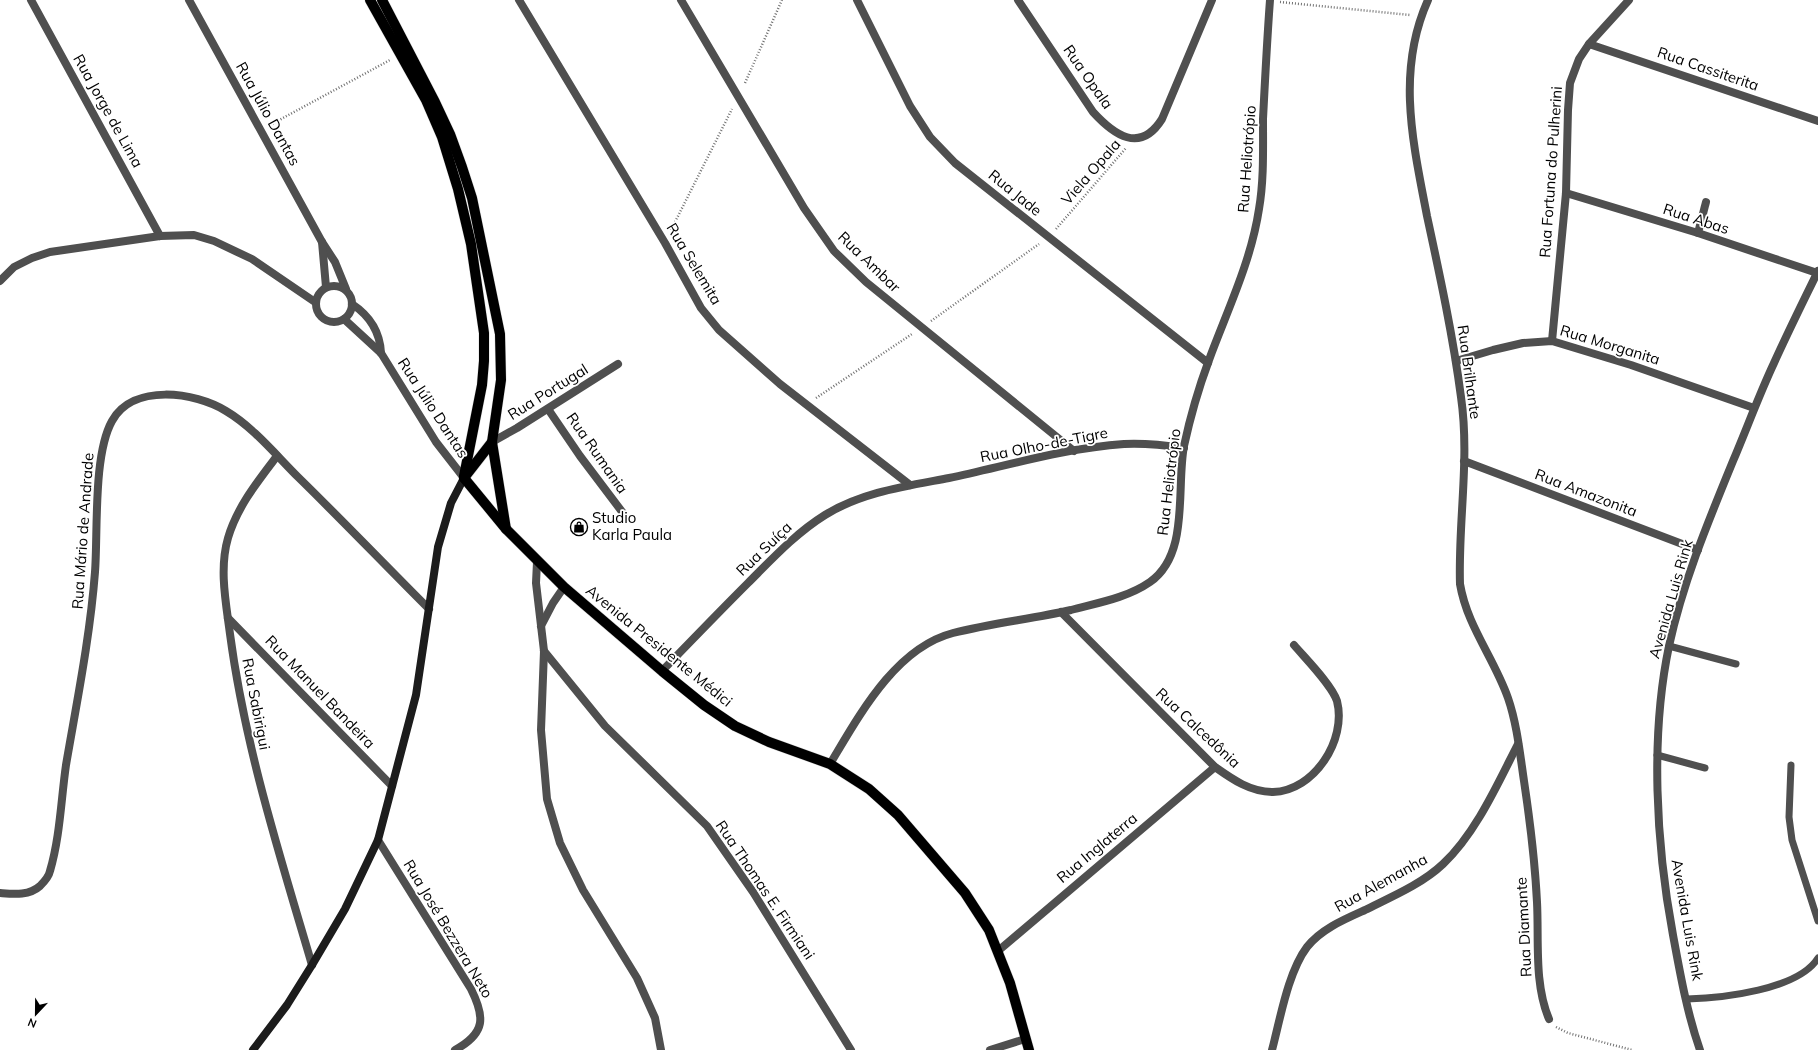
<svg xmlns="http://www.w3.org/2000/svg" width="1818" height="1050" font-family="Mulish,sans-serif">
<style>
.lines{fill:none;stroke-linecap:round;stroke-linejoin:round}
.primary-casing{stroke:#dbdbdb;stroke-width:11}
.path{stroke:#717171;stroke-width:2.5;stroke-dasharray:1 2;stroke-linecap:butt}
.service{stroke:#4f4f4f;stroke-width:7}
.minor{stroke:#4f4f4f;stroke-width:8}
.secondary{stroke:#1c1c1c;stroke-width:8}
.primary{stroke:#000;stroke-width:10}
.labels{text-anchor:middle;stroke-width:3.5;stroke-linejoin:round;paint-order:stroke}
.street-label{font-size:15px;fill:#000;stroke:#fff}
.poi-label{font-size:15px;fill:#000;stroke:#fff;text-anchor:start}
</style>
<rect width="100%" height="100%" fill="#fff"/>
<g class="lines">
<g class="primary-casing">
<g id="primary">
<polyline points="370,0 426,100 442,137 458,189 471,244 484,333 484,361 482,385 464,476"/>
<polyline points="382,0 435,102 450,134 462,167 472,198 500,334 501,380 492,442 464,478"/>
<polyline points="492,442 506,529"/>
<polyline points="464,478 506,529 564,587 662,671 704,705 735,726 769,742 830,764 869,789 898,815 965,893 989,930 1010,983 1029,1050"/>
</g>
</g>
<g class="path">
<polyline points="1280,2 1410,15"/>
<polyline points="745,83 782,0"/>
<polyline points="270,125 390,60"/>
<polyline points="1056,229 1126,148"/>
<polyline points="671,230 732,109"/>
<polyline points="931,321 1039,244"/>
<polyline points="816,398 912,334"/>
<polyline points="1556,1027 1568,1033 1632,1050"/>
</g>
<g class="service">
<polyline points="1669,646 1736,664"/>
<polyline points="1657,755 1705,768"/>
<polyline points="1791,765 1789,817 1792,840 1818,921"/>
<path d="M 1687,999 C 1722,998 1798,990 1818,958"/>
</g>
<g class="minor">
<polyline points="31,0 160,236"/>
<polyline points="189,0 322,242 335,262 346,289"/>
<polyline points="519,0 665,243 701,308 719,330 780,384 910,485"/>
<polyline points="681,0 804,208 834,251 866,282 1074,451"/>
<polyline points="857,0 910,106 930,137 955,163 1208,363"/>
<path d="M 1018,0 L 1093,112 C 1114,135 1140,154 1162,119 L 1212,0"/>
<path d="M 1428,0 C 1396,71 1413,143 1427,216 C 1440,276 1453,336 1461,397 C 1470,459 1458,522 1460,584 C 1467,626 1494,658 1508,698 C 1517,724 1520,754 1524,781 C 1530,821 1535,862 1537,902 C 1539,940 1534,984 1549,1019"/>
<polyline points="1589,44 1818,121"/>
<polyline points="1566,193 1698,233 1817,273"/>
<polyline points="1698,233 1706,202"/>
<polyline points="322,242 326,287"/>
<polyline points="0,281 14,267 32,258 50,252 160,236 194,235 214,241 252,259 315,302"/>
<circle cx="334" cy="304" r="18"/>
<path d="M 352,304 C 370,316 380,331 381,353"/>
<polyline points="344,319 381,353 436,442 464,478"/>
<polyline points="1552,341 1566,193 1568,110 1570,83 1579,59 1589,44 1629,0"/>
<polyline points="1456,361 1493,350 1523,343 1552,341 1631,365 1754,408"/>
<polyline points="548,409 580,456 623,513"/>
<polyline points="492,442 517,428 618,364"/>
<path d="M 277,456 C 258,481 237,507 228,538 C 219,569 226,603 230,634 C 245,747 280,856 312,965"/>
<polyline points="1464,461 1698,550"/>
<polyline points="537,562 536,583 544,651 541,730 547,799 560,843 583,890 637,978 655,1018 661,1050"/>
<path d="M 1061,612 L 1215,767 C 1232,779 1250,792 1273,792 C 1314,791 1347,740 1337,701 C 1332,685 1305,658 1294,645"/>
<polyline points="228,618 392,786"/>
<polyline points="541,626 553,603 564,587"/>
<polyline points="544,651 605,726 707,826 753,892 851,1050"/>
<path d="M 662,671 C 690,642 719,612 748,583 C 772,559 796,533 825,515 C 862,492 907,486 949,478 C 1006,466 1065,448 1124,444 C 1144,443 1164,445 1184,448"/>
<path d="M 830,764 C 859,716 895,648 953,633 C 992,623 1032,619 1071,610 C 1097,603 1127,598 1150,582 C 1190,554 1176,488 1184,446 C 1190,418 1199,387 1209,360 C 1227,311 1251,262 1259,209 C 1264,180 1263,149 1263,119 C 1265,80 1267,40 1270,0"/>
<path d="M 378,840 L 471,989 C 485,1017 486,1033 455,1050"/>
<path d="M 0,893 C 13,894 29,896 40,886 C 44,882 49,876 50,871 C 60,837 61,800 66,765 C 77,701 90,637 95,572 C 98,532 93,455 112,421 C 133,383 195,392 226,411 C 253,427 275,454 298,477 C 342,520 385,565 429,609"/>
<polyline points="998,951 1215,767"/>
<polyline points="990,1050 1025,1039"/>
<path d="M 1272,1050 C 1280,1020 1288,972 1307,947 C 1321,929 1345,919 1365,910 C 1391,897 1422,884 1443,864 C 1476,833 1498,783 1518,744"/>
<path d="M 1700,1050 C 1687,1013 1680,973 1673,935 C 1656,844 1650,737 1669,646 C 1683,582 1708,522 1733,461 C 1747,428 1759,395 1774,363 C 1788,332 1803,302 1818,271"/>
</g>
<polyline class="secondary" points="253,1050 287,1005 312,965 345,909 378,840 416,695 438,547 451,503 464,478"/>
<use href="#primary" class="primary"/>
</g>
<defs>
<g id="shop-ring" transform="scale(0.9)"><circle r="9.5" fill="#fff" stroke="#000" stroke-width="1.5"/><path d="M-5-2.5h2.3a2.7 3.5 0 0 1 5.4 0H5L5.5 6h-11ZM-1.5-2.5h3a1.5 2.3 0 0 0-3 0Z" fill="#000"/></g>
</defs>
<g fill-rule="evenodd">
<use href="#shop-ring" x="579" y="527"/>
</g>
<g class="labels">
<g class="street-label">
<text transform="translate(1708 69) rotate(19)" y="5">Rua Cassiterita</text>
<text transform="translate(1088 77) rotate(55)" y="5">Rua Opala</text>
<text transform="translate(108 111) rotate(61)" y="5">Rua Jorge de Lima</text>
<text transform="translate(268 114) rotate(61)" y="5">Rua Júlio Dantas</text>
<text transform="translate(1247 159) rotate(-86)" y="5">Rua Heliotrópio</text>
<text transform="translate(1091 172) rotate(-49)" y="5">Viela Opala</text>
<text transform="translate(1551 172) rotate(-86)" y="5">Rua Fortuna do Pulherini</text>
<text transform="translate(1015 193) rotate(39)" y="5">Rua Jade</text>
<text transform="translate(1696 219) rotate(18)" y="5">Rua Abas</text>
<text transform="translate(869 262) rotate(44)" y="5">Rua Ambar</text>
<text transform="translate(694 264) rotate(59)" y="5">Rua Selemita</text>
<text transform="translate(1610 345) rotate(17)" y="5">Rua Morganita</text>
<text transform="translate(1469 372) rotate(82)" y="5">Rua Brilhante</text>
<text transform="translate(548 392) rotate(-32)" y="5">Rua Portugal</text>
<text transform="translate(433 408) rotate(57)" y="5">Rua Júlio Dantas</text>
<text transform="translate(1044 445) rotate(-11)" y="5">Rua Olho-de-Tigre</text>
<text transform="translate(597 453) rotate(55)" y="5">Rua Rumania</text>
<text transform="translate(1169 482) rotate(-83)" y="5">Rua Heliotrópio</text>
<text transform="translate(1586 493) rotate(21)" y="5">Rua Amazonita</text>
<text transform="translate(83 531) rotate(-86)" y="5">Rua Mário de Andrade</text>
<text transform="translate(764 549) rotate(-44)" y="5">Rua Suíça</text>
<text transform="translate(1671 599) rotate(-74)" y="5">Avenida Luis Rink</text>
<text transform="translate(659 646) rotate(39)" y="5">Avenida Presidente Médici</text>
<text transform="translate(320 692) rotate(46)" y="5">Rua Manuel Bandeira</text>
<text transform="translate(256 704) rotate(79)" y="5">Rua Sabirigui</text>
<text transform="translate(1198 728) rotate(43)" y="5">Rua Calcedônia</text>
<text transform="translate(1097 848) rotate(-40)" y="5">Rua Inglaterra</text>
<text transform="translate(1381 883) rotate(-29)" y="5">Rua Alemanha</text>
<text transform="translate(765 890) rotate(56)" y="5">Rua Thomas E. Firmiani</text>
<text transform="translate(1687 920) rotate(80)" y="5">Avenida Luis Rink</text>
<text transform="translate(1524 927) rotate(-93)" y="5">Rua Diamante</text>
<text transform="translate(448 929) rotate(59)" y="5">Rua José Bezzera Neto</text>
</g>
<g class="poi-label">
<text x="592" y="523">Studio<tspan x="592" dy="17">Karla Paula</tspan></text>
</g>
</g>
<g transform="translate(36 1014) rotate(202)" stroke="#ffffff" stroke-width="3" paint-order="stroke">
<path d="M0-3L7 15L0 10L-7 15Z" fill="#000000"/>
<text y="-6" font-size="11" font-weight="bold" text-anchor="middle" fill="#000000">N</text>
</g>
</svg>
